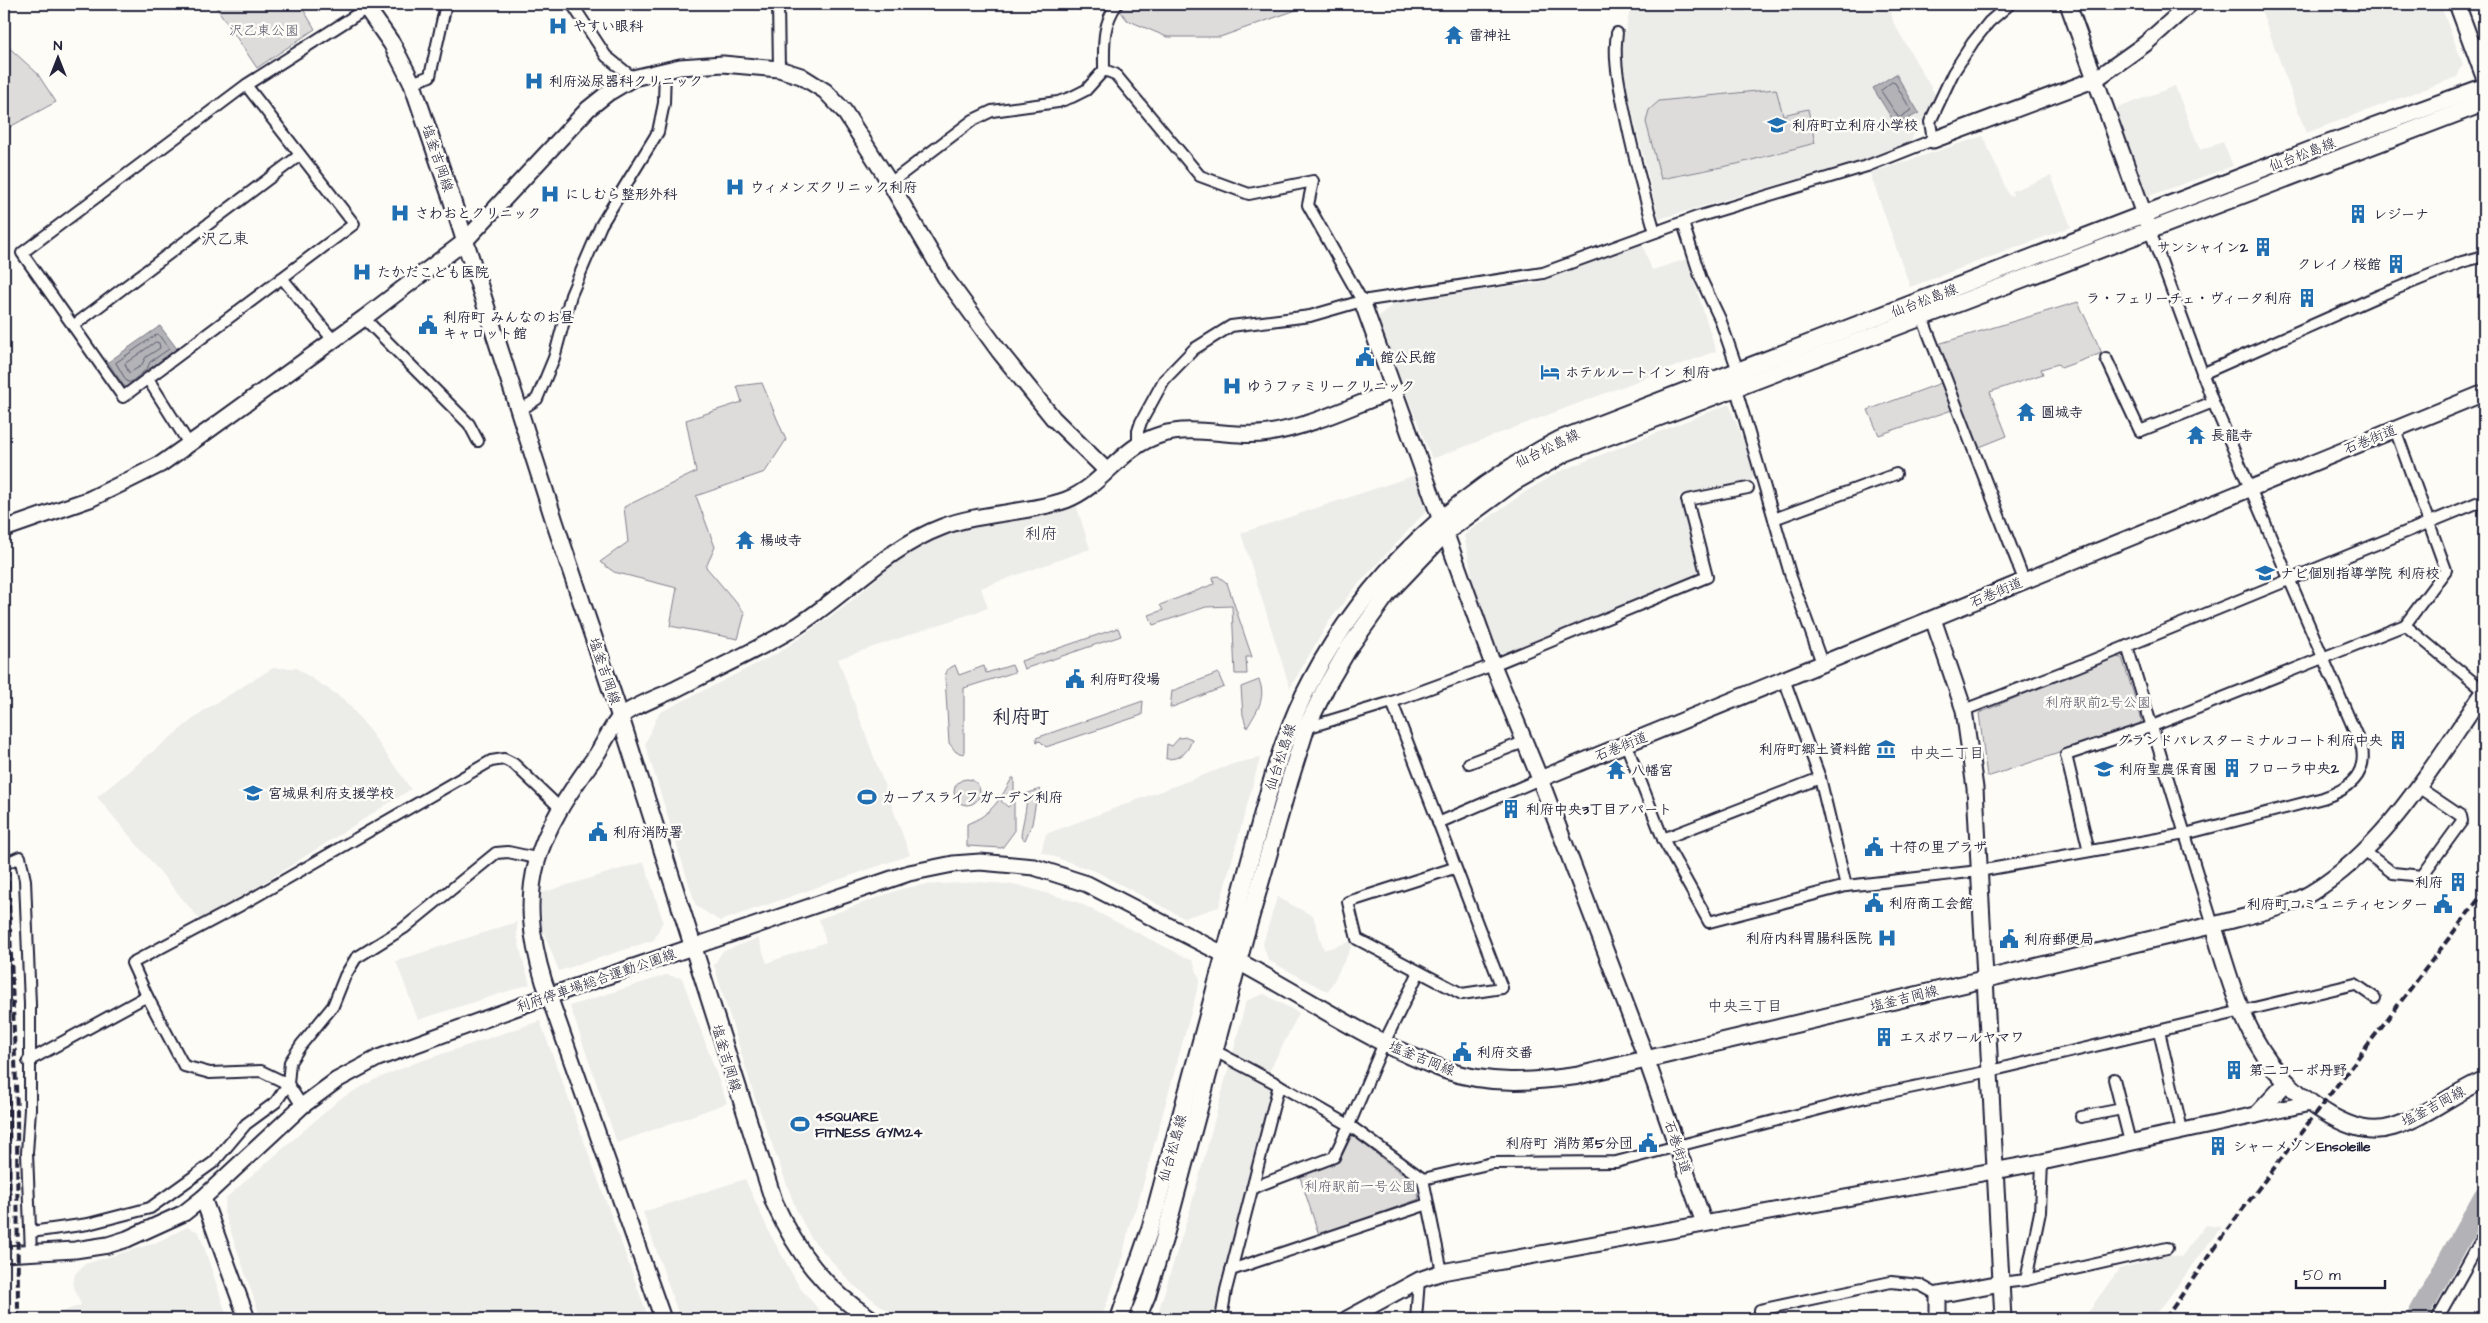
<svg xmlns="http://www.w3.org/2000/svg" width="2488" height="1323" font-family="'Architects Daughter','Klee One',sans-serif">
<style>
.built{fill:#ecece9}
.green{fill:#dddcdb;stroke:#807f8b}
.water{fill:#b2b2b7;stroke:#787885}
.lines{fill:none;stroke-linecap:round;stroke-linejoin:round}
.shore{stroke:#5c5c6d;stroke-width:1}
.river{stroke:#b2b2b7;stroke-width:21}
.street-casing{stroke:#22223b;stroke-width:14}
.secondary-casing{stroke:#22223b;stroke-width:19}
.primary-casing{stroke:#22223b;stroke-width:20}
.street{stroke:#fdfcf7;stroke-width:10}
.secondary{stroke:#fdfcf7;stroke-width:15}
.primary{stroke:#fdfcf7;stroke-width:16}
.rail{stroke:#22223b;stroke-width:4;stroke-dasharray:8 4;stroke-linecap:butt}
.labels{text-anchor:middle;stroke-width:5;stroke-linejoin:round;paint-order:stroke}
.poi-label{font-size:14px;font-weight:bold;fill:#22223b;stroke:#fdfcf7;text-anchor:start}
.park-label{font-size:14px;fill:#5a5a6b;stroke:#fdfcf7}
.street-label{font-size:14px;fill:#22223b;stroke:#fdfcf7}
.neighbourhood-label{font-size:15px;fill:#22223b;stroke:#fdfcf7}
.quarter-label{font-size:16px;fill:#22223b;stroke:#fdfcf7}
.district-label{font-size:19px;font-weight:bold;fill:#22223b;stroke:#fdfcf7}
</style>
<rect width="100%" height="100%" fill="#fdfcf7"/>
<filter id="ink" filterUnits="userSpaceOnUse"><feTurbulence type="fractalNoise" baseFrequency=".02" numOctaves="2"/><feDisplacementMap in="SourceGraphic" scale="10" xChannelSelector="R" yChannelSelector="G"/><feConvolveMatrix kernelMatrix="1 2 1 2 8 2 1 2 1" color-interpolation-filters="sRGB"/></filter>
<g filter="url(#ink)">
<g class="built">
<polygon points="1677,4 1734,4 1747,12 1788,4 1898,4 1890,7 1893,22 1936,96 1907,147 1659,219 1619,59 1630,10"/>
<polygon points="2259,4 2440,4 2463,64 2457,77 2306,133"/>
<polygon points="2175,86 2200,150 2223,142 2233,166 2146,197 2113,110"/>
<polygon points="1983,136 2009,196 2013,195 2012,191 2051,176 2071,227 1910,287 1870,173"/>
<polygon points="1642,244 1652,270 1687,259 1716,351 1432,459 1377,318 1397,301 1537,283"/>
<polygon points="1729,404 1756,474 1750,482 1678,496 1700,568 1697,577 1507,654 1497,652 1474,585 1464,535 1525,492 1558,472"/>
<polygon points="1416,475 1428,509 1353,590 1328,623 1290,688 1241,533"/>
<polygon points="1076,504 1090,549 981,588 988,608 838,659 910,855 720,921 696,906 645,744 659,713 778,653 843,608 902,557 931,539 954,531"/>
<polygon points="273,668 296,668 345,700 367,727 411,789 202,922 97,797 203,711"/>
<polygon points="1260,758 1219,907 1184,918 1097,872 1041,852 1046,834 1236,763"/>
<polygon points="644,862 663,921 654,940 559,971 542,928 541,893"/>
<polygon points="979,882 1018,885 1077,902 1193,961 1200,980 1139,1199 1129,1226 1121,1265 1101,1319 903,1319 884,1308 853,1285 811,1238 796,1209 755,1098 714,965 722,952 758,938 767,963 826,942 819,919 901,889 922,885"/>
<polygon points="1277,897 1313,916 1324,950 1355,940 1328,992 1268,960 1263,944"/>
<polygon points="517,922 517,935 524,965 530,984 418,1020 396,961"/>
<polygon points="666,975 682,978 727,1103 617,1143 570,1006"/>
<polygon points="1264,994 1299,1013 1268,1074 1233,1054 1246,1001"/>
<polygon points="540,1021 649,1319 261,1319 224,1212 226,1198 340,1099 374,1080 415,1063"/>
<polygon points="1230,1063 1273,1086 1216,1303 1215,1319 1156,1319 1190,1210"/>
<polygon points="745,1179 770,1234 800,1288 821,1312 834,1319 680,1319 643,1212"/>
<polygon points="2205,1225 2221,1227 2153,1319 2083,1319 2119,1269 2168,1255 2181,1257"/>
<polygon points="187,1227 199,1232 228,1319 43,1319 81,1305 73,1284 75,1274 85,1264 155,1243"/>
</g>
<g class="green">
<polygon points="214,4 300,4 315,29 257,68"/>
<polygon points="1115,4 1313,4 1220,37 1167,37 1127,20"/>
<polygon points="4,43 37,73 56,102 4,130"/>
<polygon points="1776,89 1783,115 1808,109 1815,143 1737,164 1661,179 1646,122 1649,110 1659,101"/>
<polygon points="2078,302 2102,353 2061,368 2058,364 2041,369 2043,374 1990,392 2007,436 1977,448 1938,344"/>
<polygon points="762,383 786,440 765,472 696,496 715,547 706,567 745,613 738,639 670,626 677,588 614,572 600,562 628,542 624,507 696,472 686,420 742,402 737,386"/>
<polygon points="1941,383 1952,410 1879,435 1868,410"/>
<polygon points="1218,576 1227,583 1252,657 1246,657 1247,674 1235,674 1232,606 1206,607 1153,625 1149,615 1163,610 1160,605 1214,584 1213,577"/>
<polygon points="1118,628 1121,636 1024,669 1021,661"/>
<polygon points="2113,657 2122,658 2142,720 2137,727 1987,777 1979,713"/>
<polygon points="955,665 959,675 984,666 986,673 1012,665 1015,672 964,688 964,754 956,752 949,743 945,677 947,670"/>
<polygon points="1218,673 1224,687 1170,708 1172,691"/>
<path d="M 1259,680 C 1267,699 1256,712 1247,728 L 1243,715 L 1241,687 Z"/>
<polygon points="1143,701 1142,715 1046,747 1040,741 1037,742 1036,738"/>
<path d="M 1187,737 L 1192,739 C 1188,753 1181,759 1166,759 L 1167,744 L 1172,746 L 1179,738 Z"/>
<path d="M 1012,778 L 1014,778 L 1014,799 L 1009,793 L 1001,801 L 1008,807 L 1014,801 L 1014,832 L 1002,848 L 967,846 L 967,824 C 990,816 1001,799 1012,778 Z"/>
<circle cx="967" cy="792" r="13"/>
<path d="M 1040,789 L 1044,799 L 1036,801 L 1032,824 L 1025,840 L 1021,837 C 1022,822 1028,809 1026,794 Z"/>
<polygon points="1352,1135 1415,1184 1419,1199 1319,1235 1300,1177 1339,1162"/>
</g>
<g class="water">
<polygon points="1896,74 1919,113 1896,125 1873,88"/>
<polygon points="160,326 178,350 153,366 154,370 131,389 124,386 108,362"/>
</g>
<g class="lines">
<g class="shore">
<polygon points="1892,82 1895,83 1911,110 1899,118 1881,91"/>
<polygon points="158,334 169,349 150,362 147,369 131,382 127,382 116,363"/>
<polygon points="156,342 159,343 160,348 146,357 141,366 129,373 125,364"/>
</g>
<polyline class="river" points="2416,1319 2484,1196"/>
<g class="street-casing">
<g id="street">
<polyline points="572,4 606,56 633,78"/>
<polyline points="778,4 779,69"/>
<path d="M 1617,33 C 1613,59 1619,83 1624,109 C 1632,150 1643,191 1655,232"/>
<polyline points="1104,70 1115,74 1200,176 1249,194 1313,181 1308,205 1362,301"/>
<polyline points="412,83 430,76 446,4"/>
<polyline points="246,85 354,224 123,397 22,253 246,85 367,8"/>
<path d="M 890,183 L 973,120 L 992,111 L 1058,102 L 1072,97 L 1086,90 L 1104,70 C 1104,45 1102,25 1117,4"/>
<polyline points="1683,223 1701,279 1720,319 1738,371"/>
<polyline points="282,278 333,340"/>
<polyline points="1922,317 2024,580"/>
<polyline points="364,318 469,424 478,441"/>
<polyline points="73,326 300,155"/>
<polyline points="2106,358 2140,431 2213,402"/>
<polyline points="2202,374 2378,296 2462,262 2484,256"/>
<polyline points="148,379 189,444"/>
<polyline points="1736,389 1791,577 1822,663"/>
<polyline points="519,411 537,399 554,358 571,295 601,225 658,132 664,103 665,69"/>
<polyline points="2395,429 2446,570 2405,625"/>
<polyline points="1138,444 1138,431 1141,422 1164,380 1194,349 1231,326 1310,316 1362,301 1543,273 1697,217 1867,166 1933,140 1930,122 1953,73 1973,42 1989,22 2010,4"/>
<polyline points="1774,519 1896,474"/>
<polyline points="2127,646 2213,925"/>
<polyline points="1784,679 1820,778 1846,886"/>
<polyline points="1392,702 1502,988 1462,994 1357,939 1348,902 1454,868"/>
<polyline points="1964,710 2076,667 2484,500"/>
<polyline points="1306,728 1392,702 1493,665 1707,577 1687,500 1748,488"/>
<path d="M 1626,744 L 1663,839 L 1709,922 L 1846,886 L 1979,871 L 2185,834 L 2323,798 C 2347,790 2367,776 2362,748 L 2213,402 L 2150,231"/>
<polyline points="1469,763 1524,742"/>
<polyline points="1438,823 1540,779"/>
<polyline points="1663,839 1820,778"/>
<polyline points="2089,851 2066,755 2150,727 2405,625 2484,691"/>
<polyline points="2364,851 2393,873 2422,876 2462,821 2461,816 2418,787"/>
<polyline points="4,864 20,857 25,880 30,1004 30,1109 27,1153 31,1253"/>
<polyline points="1419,972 1384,1043 1349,1125 1423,1179"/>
<polyline points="147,996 184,1066 210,1073 261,1071 288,1084 302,1106"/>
<polyline points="2159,1031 2182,1130"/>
<polyline points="1215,1051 1279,1085"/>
<polyline points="28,1061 147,996 132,963 241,905 491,761 504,759 514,764 559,807"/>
<polyline points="2114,1079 2130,1142"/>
<polyline points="2081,1117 2122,1109"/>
<polyline points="31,1232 88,1224 150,1208 214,1162 246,1124 276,1102 288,1084 290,1062 301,1045 333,1006 345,976 356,958 404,928 496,853 508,852 536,858"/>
<polyline points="1231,1270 1428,1204"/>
<polyline points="1442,1272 1423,1179 1492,1163 1616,1162 1866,1097 1990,1071 2355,984 2375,998"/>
<polyline points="2026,1280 2040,1212 2042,1162"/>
<polyline points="2001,1283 2026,1280 2167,1248"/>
<polyline points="1221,1319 1226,1290 1279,1085 1349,1125 1334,1157 1252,1188"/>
<polyline points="1416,1319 1419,1280"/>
<polyline points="1759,1319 1760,1310 1891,1282 1920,1285 1938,1295"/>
<polyline points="2437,1319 2484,1235"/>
</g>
</g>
<g class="secondary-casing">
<g id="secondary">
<polyline points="2068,4 2150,231"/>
<polyline points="2457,4 2484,77"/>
<polyline points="1933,140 2096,79 2145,44 2190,4"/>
<polyline points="1362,301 1493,665 1540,779 1642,1047 1704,1223"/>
<polyline points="4,529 90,499 127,481 161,464 209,430 364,318 464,242 588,109 608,93 633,78 680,67 723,64 779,69 801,76 825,91 844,111 890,183 945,277 999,351 1053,418 1106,470"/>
<polyline points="1933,619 1964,710 1975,788 2003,1319"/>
<polyline points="1540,779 2484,393"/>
<path d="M 2213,925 C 2245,916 2282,910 2311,893 C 2387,847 2434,763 2484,692"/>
<polyline points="2256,1115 2310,1103"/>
<polyline points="203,1198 247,1319"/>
<polyline points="4,1254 75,1250 108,1245 127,1239 184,1213 203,1198 302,1106 337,1080 378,1058 537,1000 909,873 953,864 980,862 1034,867 1087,884 1225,955"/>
<path d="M 663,1319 L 544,982 C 514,884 538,835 595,757 C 603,746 614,720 624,714 C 639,704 659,697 676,689 C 715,669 756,651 794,628 C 844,597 886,548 942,527 C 981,512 1026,514 1066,500 C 1103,486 1121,446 1160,435 C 1196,424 1232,439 1269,433 C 1312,426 1354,405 1395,390"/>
<polyline points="1347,1319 1419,1280 1442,1272 2042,1162 2256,1115 2287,1082"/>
<polyline points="1938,1319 1938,1295 2001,1283"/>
</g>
</g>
<g class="primary-casing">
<g id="primary">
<path d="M 364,4 L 392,44 L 412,83 L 451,197 L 555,523 L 620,716 L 774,1202 C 797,1253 824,1289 871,1319"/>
<path d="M 1230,957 C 1301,994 1369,1042 1445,1070 C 1487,1085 1533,1082 1576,1076 L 2213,925 C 2237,1004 2254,1073 2331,1116 C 2351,1127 2371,1134 2393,1127 C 2426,1117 2453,1093 2484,1080"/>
<path d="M 1119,1319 L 1151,1226 L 1265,805 C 1277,762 1290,720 1311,681 C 1366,576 1457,492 1561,439 L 2316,148 L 2484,87"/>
<polyline points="1137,1319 1147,1295 1164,1239 1245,936 1290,779 1306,728 1326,687 1348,649 1388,593 1446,532 1514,482 1565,453 2484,103"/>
</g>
</g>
<use href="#street" class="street"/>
<use href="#secondary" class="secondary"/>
<use href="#primary" class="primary"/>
<g class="rail">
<polyline points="4,773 17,1111 18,1319"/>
<polyline points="4,1001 9,1111 10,1253"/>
<polyline points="2165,1319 2227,1230 2484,892"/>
</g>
</g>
</g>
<defs>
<g id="hospital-bare" transform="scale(1.5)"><path d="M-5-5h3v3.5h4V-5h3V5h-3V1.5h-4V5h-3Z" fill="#1f6fb2" stroke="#fdfcf7" stroke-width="2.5" paint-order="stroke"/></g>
<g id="temple-bare" transform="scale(1.5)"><path d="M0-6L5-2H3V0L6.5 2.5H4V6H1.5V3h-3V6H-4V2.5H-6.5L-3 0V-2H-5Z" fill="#1f6fb2" stroke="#fdfcf7" stroke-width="2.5" paint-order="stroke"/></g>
<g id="school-bare" transform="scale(1.5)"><path d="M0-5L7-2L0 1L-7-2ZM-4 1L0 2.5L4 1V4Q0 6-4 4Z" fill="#1f6fb2" stroke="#fdfcf7" stroke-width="2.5" paint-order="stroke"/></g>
<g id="building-bare" transform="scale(1.5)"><path d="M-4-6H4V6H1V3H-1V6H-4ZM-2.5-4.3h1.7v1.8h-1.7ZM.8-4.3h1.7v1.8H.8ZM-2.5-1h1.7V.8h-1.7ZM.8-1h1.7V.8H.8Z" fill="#1f6fb2" stroke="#fdfcf7" stroke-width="2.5" paint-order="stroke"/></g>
<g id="civic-bare" transform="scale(1.5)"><path d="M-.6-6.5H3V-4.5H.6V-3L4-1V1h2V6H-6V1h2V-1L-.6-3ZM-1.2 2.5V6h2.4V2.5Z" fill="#1f6fb2" stroke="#fdfcf7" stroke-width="2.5" paint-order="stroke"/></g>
<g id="hotel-bare" transform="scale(1.5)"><path d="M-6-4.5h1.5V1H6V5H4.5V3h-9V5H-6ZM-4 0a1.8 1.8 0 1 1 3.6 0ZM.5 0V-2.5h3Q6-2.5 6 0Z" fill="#1f6fb2" stroke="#fdfcf7" stroke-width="2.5" paint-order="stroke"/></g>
<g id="museum-bare" transform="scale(1.5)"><path d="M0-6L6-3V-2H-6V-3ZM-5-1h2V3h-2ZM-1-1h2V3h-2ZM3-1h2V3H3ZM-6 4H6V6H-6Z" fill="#1f6fb2" stroke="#fdfcf7" stroke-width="2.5" paint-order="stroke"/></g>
<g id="stadium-bare" transform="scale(1.5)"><path d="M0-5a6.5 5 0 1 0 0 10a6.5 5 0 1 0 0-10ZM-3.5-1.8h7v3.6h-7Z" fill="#1f6fb2" stroke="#fdfcf7" stroke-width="2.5" paint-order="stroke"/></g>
</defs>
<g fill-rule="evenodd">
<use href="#hospital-bare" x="558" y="26"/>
<use href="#temple-bare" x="1454" y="35"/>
<use href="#hospital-bare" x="534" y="81"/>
<use href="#school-bare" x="1777" y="125"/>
<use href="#hospital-bare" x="735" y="187"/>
<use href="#hospital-bare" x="550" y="194"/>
<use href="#hospital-bare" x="400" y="213"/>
<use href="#building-bare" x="2358" y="214"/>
<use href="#building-bare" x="2263" y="247"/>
<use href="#building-bare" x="2396" y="264"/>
<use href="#hospital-bare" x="362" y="272"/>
<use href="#building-bare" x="2307" y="298"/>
<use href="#civic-bare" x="428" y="325"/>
<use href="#civic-bare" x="1365" y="357"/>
<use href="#hotel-bare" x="1550" y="372"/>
<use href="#hospital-bare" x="1232" y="386"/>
<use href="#temple-bare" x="2026" y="412"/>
<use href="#temple-bare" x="2196" y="435"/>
<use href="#temple-bare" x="745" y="540"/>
<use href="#school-bare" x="2265" y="573"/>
<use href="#civic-bare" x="1075" y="679"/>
<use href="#building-bare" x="2398" y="740"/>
<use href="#museum-bare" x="1886" y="749"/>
<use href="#building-bare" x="2232" y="768"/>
<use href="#school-bare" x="2104" y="769"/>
<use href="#temple-bare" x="1616" y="770"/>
<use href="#school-bare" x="253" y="793"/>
<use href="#stadium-bare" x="867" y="797"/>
<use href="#building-bare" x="1511" y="809"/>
<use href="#civic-bare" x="598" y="832"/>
<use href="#civic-bare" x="1874" y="847"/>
<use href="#building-bare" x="2458" y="882"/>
<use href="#civic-bare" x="1874" y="903"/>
<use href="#civic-bare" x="2443" y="904"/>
<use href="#hospital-bare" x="1887" y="938"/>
<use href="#civic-bare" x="2009" y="939"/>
<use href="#building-bare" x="1884" y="1037"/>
<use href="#civic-bare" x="1462" y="1052"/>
<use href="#building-bare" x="2234" y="1070"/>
<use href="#stadium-bare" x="800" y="1124"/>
<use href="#civic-bare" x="1648" y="1143"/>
<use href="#building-bare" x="2218" y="1146"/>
</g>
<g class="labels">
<g class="poi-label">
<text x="573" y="31">やすい眼科</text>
<text x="1469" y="40">雷神社</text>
<text x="549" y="86">利府泌尿器科クリニック</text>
<text x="1792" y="130">利府町立利府小学校</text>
<text x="750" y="192">ウィメンズクリニック利府</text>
<text x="565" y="199">にしむら整形外科</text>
<text x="415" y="218">さわおとクリニック</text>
<text x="2373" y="219">レジーナ</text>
<text x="2248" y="252" text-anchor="end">サンシャイン2</text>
<text x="2381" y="269" text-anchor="end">クレイノ桜館</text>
<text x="377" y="277">たかだこども医院</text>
<text x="2292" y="303" text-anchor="end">ラ・フェリーチェ・ヴィータ利府</text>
<text x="443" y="322">利府町 みんなのお昼<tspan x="443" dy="16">キャロット館</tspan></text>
<text x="1380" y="362">館公民館</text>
<text x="1565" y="377">ホテルルートイン 利府</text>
<text x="1247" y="391">ゆうファミリークリニック</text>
<text x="2041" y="417">圓城寺</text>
<text x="2211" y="440">長龍寺</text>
<text x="760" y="545">楊岐寺</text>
<text x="2280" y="578">ナビ個別指導学院 利府校</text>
<text x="1090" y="684">利府町役場</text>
<text x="2383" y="745" text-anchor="end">グランドパレスターミナルコート利府中央</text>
<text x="1871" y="754" text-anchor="end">利府町郷土資料館</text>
<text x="2247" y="773">フローラ中央2</text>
<text x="2119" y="774">利府聖農保育園</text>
<text x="1631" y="775">八幡宮</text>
<text x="268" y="798">宮城県利府支援学校</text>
<text x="882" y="802">カーブスライフガーデン利府</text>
<text x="1526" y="814">利府中央3丁目アパート</text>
<text x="613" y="837">利府消防署</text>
<text x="1889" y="852">十符の里プラザ</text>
<text x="2443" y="887" text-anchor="end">利府</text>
<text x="1889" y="908">利府商工会館</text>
<text x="2428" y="909" text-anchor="end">利府町コミュニティセンター</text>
<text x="1872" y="943" text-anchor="end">利府内科胃腸科医院</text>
<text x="2024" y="944">利府郵便局</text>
<text x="1899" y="1042">エスポワールヤマワ</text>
<text x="1477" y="1057">利府交番</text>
<text x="2249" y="1075">第二コーポ丹野</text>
<text x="815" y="1121">4SQUARE<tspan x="815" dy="16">FITNESS GYM24</tspan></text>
<text x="1633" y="1148" text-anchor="end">利府町 消防第5分団</text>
<text x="2233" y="1151">シャーメゾンEnsoleille</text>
</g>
<g class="park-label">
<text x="264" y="35">沢乙東公園</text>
<text x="2098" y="707">利府駅前2号公園</text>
<text x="1360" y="1191">利府駅前一号公園</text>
</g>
<g class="street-label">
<text transform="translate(2302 154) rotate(-21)" y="5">仙台松島線</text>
<text transform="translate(438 158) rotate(71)" y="5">塩釜吉岡線</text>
<text transform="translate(1924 300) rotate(-21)" y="5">仙台松島線</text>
<text transform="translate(2370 439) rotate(-22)" y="5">石巻街道</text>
<text transform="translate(1547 448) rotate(-26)" y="5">仙台松島線</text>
<text transform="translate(1996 592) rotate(-23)" y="5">石巻街道</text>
<text transform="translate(605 671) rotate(71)" y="5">塩釜吉岡線</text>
<text transform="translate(1621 746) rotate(-22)" y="5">石巻街道</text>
<text transform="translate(1280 757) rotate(-72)" y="5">仙台松島線</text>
<text transform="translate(596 980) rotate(-19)" y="5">利府停車場総合運動公園線</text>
<text transform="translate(1904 998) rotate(-14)" y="5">塩釜吉岡線</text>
<text transform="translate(727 1058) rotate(73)" y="5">塩釜吉岡線</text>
<text transform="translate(1422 1058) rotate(22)" y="5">塩釜吉岡線</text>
<text transform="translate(2433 1106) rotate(-28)" y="5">塩釜吉岡線</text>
<text transform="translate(1678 1147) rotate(71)" y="5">石巻街道</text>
<text transform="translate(1172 1148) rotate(-74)" y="5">仙台松島線</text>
</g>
<g class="neighbourhood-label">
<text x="1947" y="758">中央二丁目</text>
<text x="1745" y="1011">中央三丁目</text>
</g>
<g class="quarter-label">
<text x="225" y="244">沢乙東</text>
<text x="1041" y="539">利府</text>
</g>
<g class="district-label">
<text x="1021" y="723">利府町</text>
</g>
</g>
<rect width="2488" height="1323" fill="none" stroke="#fdfcf7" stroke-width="20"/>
<rect x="10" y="10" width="2468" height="1303" fill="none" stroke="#22223b" stroke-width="2" filter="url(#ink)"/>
<g transform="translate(58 58)" stroke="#fdfcf7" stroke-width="4" paint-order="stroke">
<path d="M0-4L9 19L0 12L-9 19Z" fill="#22223b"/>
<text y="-8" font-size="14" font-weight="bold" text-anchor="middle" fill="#22223b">N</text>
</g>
<path d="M2296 1280v8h89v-8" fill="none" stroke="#22223b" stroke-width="2.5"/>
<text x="2303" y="1280" font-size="15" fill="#22223b" stroke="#fdfcf7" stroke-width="4" paint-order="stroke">50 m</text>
</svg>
